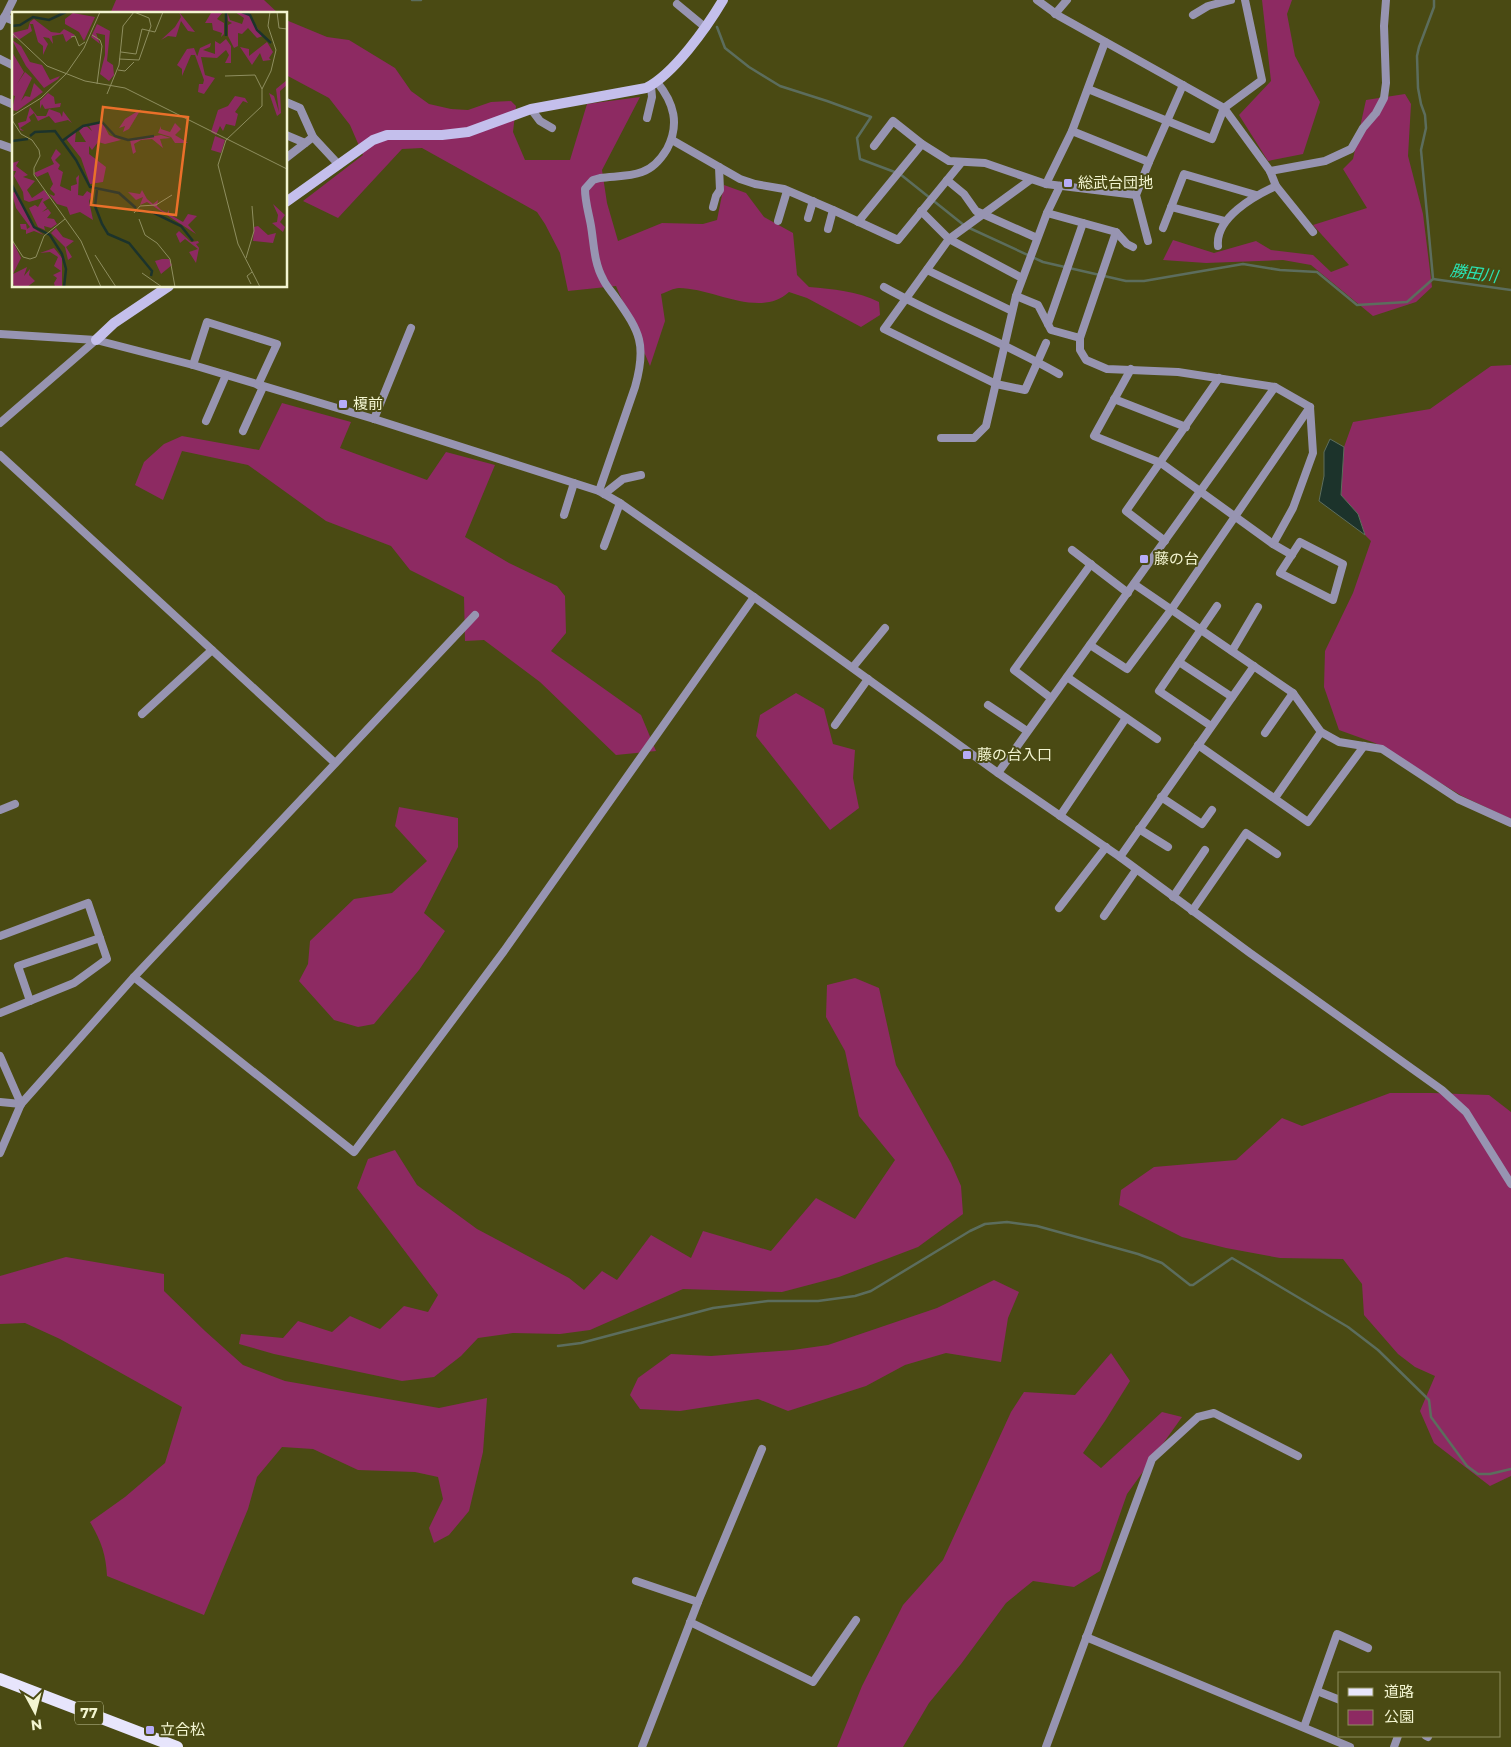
<svg xmlns="http://www.w3.org/2000/svg" width="1511" height="1747" font-family="Montserrat,'Noto Sans JP',sans-serif">
<style>
.green{fill:#8d2a62}
.water{fill:#1c332b;stroke:#5c6d5d}
.lines{fill:none;stroke-linecap:round;stroke-linejoin:round}
.stream{stroke:#5c6d5d;stroke-width:2.5}
.street{stroke:#9794b1;stroke-width:8}
.secondary{stroke:#c4bfec;stroke-width:10}
.primary{stroke:#e7e5fc;stroke-width:12}
.poi-dot{fill:#b6acf8;stroke:#4a4a13;stroke-width:2}
.labels{text-anchor:middle;stroke-width:4;stroke-linejoin:round;paint-order:stroke}
.shield{fill:#4a4a13;stroke:#c0c298;stroke-width:1}
.shield-label{font-size:14px;font-weight:bold;fill:#f3f5d1}
.poi-label{font-size:15px;fill:#f3f5d1;stroke:#4a4a13;text-anchor:start}
.water-label{font-size:16px;font-style:italic;fill:#2ae3b3;stroke:#4a4a13}
.inset-river{fill:none;stroke:#1c332b;stroke-width:2.5}
.inset-road{fill:none;stroke:#8e8e5f;stroke-width:1}
.view{fill:#ea702a;fill-opacity:0.15;stroke:#ea702a;stroke-width:2.5}
.inset-edge{fill:none;stroke:#f3f5d1;stroke-width:2.5}
</style>
<rect width="100%" height="100%" fill="#4a4a13"/>
<g class="green">
<polygon points="116,0 264,0 279,14 110,14"/>
<polygon points="1262,0 1292,0 1287,14 1295,56 1320,102 1303,154 1268,161 1239,115 1271,81"/>
<path d="M 286,20 L 327,37 L 349,40 L 395,68 L 411,91 L 429,104 L 451,109 L 468,110 L 491,102 L 511,101 L 516,106 L 513,132 L 525,160 L 570,160 L 587,104 L 640,97 L 602,170 L 607,203 L 618,241 L 662,223 L 703,224 L 717,220 L 724,185 L 746,193 L 764,217 L 793,233 L 797,275 L 809,287 C 833,289 857,291 879,302 L 880,315 L 861,327 L 807,298 L 789,292 C 760,319 713,288 679,288 C 674,288 667,292 661,294 L 665,321 L 650,366 L 616,286 L 568,291 L 560,253 L 545,224 L 537,212 L 422,148 L 402,149 L 338,218 L 303,201 L 363,155 L 350,125 L 329,98 L 286,75 Z"/>
<polygon points="1405,94 1411,104 1408,156 1423,214 1432,287 1416,302 1373,316 1311,265 1283,260 1206,263 1163,260 1173,240 1214,253 1256,241 1271,250 1313,255 1331,272 1349,265 1313,225 1367,208 1343,169 1353,159 1366,100"/>
<polygon points="1511,365 1511,819 1462,796 1375,743 1339,730 1324,687 1325,651 1353,593 1371,541 1365,535 1358,514 1341,495 1344,447 1353,422 1430,409 1491,366"/>
<polygon points="282,403 351,422 340,448 427,480 446,452 495,465 465,537 509,563 557,586 565,596 566,633 551,651 641,715 656,751 616,755 540,682 484,640 465,641 464,597 410,570 391,546 326,521 248,465 182,451 163,500 135,485 144,462 164,444 182,436 259,450"/>
<polygon points="796,693 824,709 833,744 855,750 853,778 859,808 830,830 756,736 760,715"/>
<polygon points="399,807 458,818 458,847 424,913 445,931 419,970 374,1024 358,1027 334,1020 299,981 308,964 310,941 354,899 392,893 427,861 395,826"/>
<polygon points="855,978 879,988 896,1065 951,1163 961,1186 963,1214 918,1247 839,1277 782,1292 683,1289 590,1330 560,1334 513,1333 478,1338 461,1356 434,1377 402,1381 274,1354 239,1344 241,1334 283,1338 298,1321 332,1332 350,1316 380,1329 404,1306 428,1312 438,1295 357,1188 368,1159 395,1150 417,1185 477,1229 569,1278 584,1290 602,1271 617,1280 651,1235 691,1258 703,1231 771,1251 816,1198 855,1219 895,1160 859,1116 845,1051 826,1017 827,985"/>
<polygon points="1390,1093 1432,1093 1489,1095 1511,1112 1511,1476 1490,1486 1434,1443 1420,1411 1435,1376 1415,1367 1398,1354 1364,1315 1362,1284 1343,1259 1280,1258 1226,1248 1182,1237 1119,1205 1121,1190 1154,1167 1236,1160 1282,1118 1302,1126"/>
<path d="M 66,1257 L 164,1274 L 164,1291 L 205,1331 L 243,1365 L 285,1381 L 439,1408 L 487,1398 L 483,1452 L 469,1511 L 449,1535 L 434,1543 L 429,1528 L 443,1499 L 438,1477 L 415,1472 L 358,1470 L 313,1449 L 282,1447 L 257,1477 L 248,1509 L 204,1615 L 107,1576 C 106,1554 101,1541 90,1522 L 125,1497 L 165,1463 L 182,1407 L 60,1339 L 25,1323 L 0,1324 L 0,1276 Z"/>
<polygon points="994,1280 1019,1292 1008,1318 1001,1362 946,1353 905,1365 866,1386 788,1411 758,1399 680,1411 640,1409 630,1395 638,1378 671,1354 711,1356 793,1350 828,1345 937,1308"/>
<polygon points="1111,1353 1130,1381 1105,1421 1083,1453 1101,1468 1162,1412 1182,1417 1127,1494 1100,1571 1074,1587 1033,1581 1006,1603 961,1664 929,1703 903,1747 837,1747 862,1686 903,1605 943,1560 1011,1412 1024,1392 1075,1395"/>
</g>
<polygon class="water" points="1330,439 1344,447 1341,495 1358,514 1365,535 1319,501 1324,476 1324,452"/>
<g class="lines">
<g class="stream">
<polyline points="412,0 421,0"/>
<polyline points="717,27 725,48 749,67 780,86 827,101 871,117 857,138 860,159 900,174 965,226 1043,262 1126,281 1144,281 1243,264 1280,270 1317,272 1357,305 1407,302 1433,279"/>
<polyline points="1433,278 1421,150 1426,128 1425,115 1421,104 1418,88 1417,56 1419,47 1434,7 1434,0"/>
<polyline points="1433,279 1511,290"/>
<polyline points="558,1346 581,1343 713,1308 768,1301 818,1301 855,1296 871,1291 970,1231 985,1224 1007,1222 1037,1226 1138,1254 1162,1263 1190,1285 1193,1285 1232,1258 1348,1327 1378,1350 1429,1400 1431,1417 1467,1466 1478,1474 1490,1474 1511,1469"/>
</g>
<g class="street">
<polyline points="1037,0 1059,16 1224,108 1270,171 1276,186 1313,232"/>
<polyline points="677,4 706,28"/>
<polyline points="1055,14 1067,0"/>
<polyline points="1193,15 1208,6 1231,0"/>
<polyline points="4,17 14,21"/>
<polyline points="0,26 13,0"/>
<polyline points="0,59 14,66"/>
<polyline points="1088,89 1212,139 1224,108 1262,80 1245,0"/>
<polyline points="0,99 14,105"/>
<polyline points="286,102 300,108 313,137 339,165"/>
<polyline points="531,109 540,121 552,128"/>
<polyline points="647,118 652,97 651,86"/>
<polyline points="1072,131 1149,162"/>
<polyline points="286,135 305,143"/>
<polyline points="672,140 740,179 755,184 784,189 833,210 898,240 961,163"/>
<polyline points="0,144 14,149"/>
<polyline points="874,146 893,121 922,144 949,161 985,163 1046,184 1136,195"/>
<polyline points="286,158 313,137"/>
<polyline points="1270,171 1325,161 1351,149 1363,128 1376,113 1384,98 1386,83 1384,26 1386,0"/>
<polyline points="947,180 964,194 976,211 1037,238"/>
<polyline points="1030,180 949,239 884,329 996,384 1025,390 1046,343"/>
<polyline points="1046,184 1072,131 1105,42"/>
<polyline points="713,207 716,196 720,190 719,167"/>
<polyline points="1171,207 1225,221"/>
<polyline points="921,211 949,239 1022,278"/>
<polyline points="1047,213 1116,232 1127,244 1133,247"/>
<polyline points="808,218 813,201"/>
<polyline points="778,221 787,191"/>
<polyline points="858,222 922,144"/>
<polyline points="1163,228 1184,174 1256,195"/>
<polyline points="828,229 833,210"/>
<polyline points="1116,232 1080,338 1080,350 1086,360 1107,369 1178,372 1275,387 1310,407"/>
<polyline points="1148,241 1136,195 1149,162 1183,85"/>
<path d="M 1218,246 C 1215,218 1254,196 1276,186"/>
<polyline points="927,270 1012,311"/>
<path d="M 884,287 C 941,319 1002,341 1059,374"/>
<polyline points="1016,296 1038,305 1051,330 1080,338"/>
<polyline points="1048,324 1083,223"/>
<polyline points="0,334 96,340 193,365 374,419 599,491 620,503 754,597 998,773 1120,857 1250,953 1442,1090 1466,1112 1511,1184"/>
<polyline points="193,365 207,322 277,344 258,385"/>
<polyline points="1131,369 1094,436 1161,463 1273,544 1292,555"/>
<polyline points="1114,399 1186,427"/>
<polyline points="374,419 411,328"/>
<polyline points="206,421 226,375"/>
<polyline points="0,423 96,340"/>
<polyline points="243,431 263,387"/>
<polyline points="941,438 974,438 986,426 1016,296 1047,213 1060,186"/>
<polyline points="0,455 335,763"/>
<path d="M 599,491 L 635,387 C 647,345 640,332 616,298 C 612,292 606,286 603,279 C 594,263 594,244 591,226 C 589,214 585,202 585,189 L 593,180 L 600,178 C 613,176 629,177 642,172 C 654,168 661,159 667,149 C 680,124 674,103 657,82"/>
<polyline points="604,494 623,479 641,475"/>
<polyline points="564,515 574,483"/>
<polyline points="1165,541 1126,511 1219,378"/>
<polygon points="1300,542 1343,564 1333,600 1280,573"/>
<polyline points="1273,544 1293,508 1313,453 1310,407"/>
<polyline points="604,546 620,503"/>
<polyline points="1072,550 1128,593"/>
<polyline points="1134,584 1293,693 1321,732 1339,742 1382,749 1458,799 1511,823"/>
<polyline points="1090,645 1127,669 1171,610 1310,407"/>
<polyline points="1232,651 1258,607"/>
<polyline points="1179,662 1232,697"/>
<polyline points="853,667 885,628"/>
<polyline points="1067,677 1157,739"/>
<polyline points="1051,698 1014,670 1091,564"/>
<polyline points="988,705 1027,731"/>
<polyline points="142,714 212,650"/>
<polyline points="835,725 868,679"/>
<polyline points="1211,726 1159,691 1217,606"/>
<polyline points="1265,733 1293,693"/>
<polyline points="1198,745 1308,822 1364,746"/>
<polyline points="998,773 1275,387"/>
<polyline points="1161,797 1202,824 1212,810"/>
<polyline points="1275,798 1321,732"/>
<polyline points="0,810 15,804"/>
<polyline points="1060,816 1126,718"/>
<polyline points="1139,829 1168,847"/>
<polyline points="1120,857 1254,666"/>
<polyline points="1173,897 1205,850"/>
<polyline points="1059,908 1106,847"/>
<polyline points="1192,911 1246,833 1277,854"/>
<polyline points="1104,916 1136,870"/>
<polyline points="0,936 88,903 107,959 74,983 0,1013"/>
<polyline points="134,977 354,1152 504,951 754,597"/>
<polyline points="30,1001 18,966 100,938"/>
<polyline points="0,1056 21,1104"/>
<polyline points="0,1102 21,1104"/>
<polyline points="0,1153 21,1104 134,977 475,615"/>
<polyline points="636,1581 698,1602"/>
<polyline points="690,1622 813,1682 856,1620"/>
<polyline points="1086,1637 1350,1747"/>
<polyline points="1317,1691 1340,1700"/>
<polyline points="1304,1727 1337,1634 1368,1648"/>
<polyline points="1426,1736 1428,1737"/>
<polyline points="642,1747 698,1602 762,1449"/>
<polyline points="1046,1747 1152,1459 1198,1417 1214,1413 1298,1456"/>
<polyline points="1394,1747 1398,1736"/>
</g>
<g class="secondary">
<path d="M 286,202 L 373,140 L 387,135 L 442,135 L 468,132 L 531,109 L 646,88 C 674,74 707,27 723,0"/>
<polyline points="96,340 114,323 169,286"/>
</g>
<polyline class="primary" points="0,1679 177,1747"/>
</g>
<g class="poi-dot">
<rect x="1063" y="178" width="10" height="10" rx="2.5"/>
<rect x="338" y="399" width="10" height="10" rx="2.5"/>
<rect x="1139" y="554" width="10" height="10" rx="2.5"/>
<rect x="962" y="750" width="10" height="10" rx="2.5"/>
<rect x="145" y="1725" width="10" height="10" rx="2.5"/>
</g>
<g class="labels">
<rect class="shield" x="75" y="1701.5" width="28" height="23" rx="4"/>
<g class="shield-label">
<text x="89" y="1718">77</text>
</g>
<g class="poi-label">
<text x="1078" y="188">総武台団地</text>
<text x="353" y="409">榎前</text>
<text x="1154" y="564">藤の台</text>
<text x="977" y="760">藤の台入口</text>
<text x="160" y="1735">立合松</text>
</g>
<g class="water-label">
<text transform="translate(1474 273) rotate(8)" y="6">勝田川</text>
</g>
</g>
<g transform="translate(12 12)">
<rect width="275" height="275" fill="#4a4a13"/>
<path d="M 167,0 L 183,20 L 176,19 L 169,9 L 164,25 L 156,24 L 149,28 L 163,15 L 169,5 ZM 211,0 L 205,7 L 212,11 L 212,22 L 209,25 L 210,21 L 201,18 L 200,11 L 193,11 L 199,1 ZM 215,0 L 218,8 L 230,12 L 232,6 L 223,0 L 236,2 L 251,24 L 245,26 L 236,16 L 230,22 L 226,21 L 226,34 L 222,36 L 216,24 L 216,13 L 220,11 L 216,9 ZM 61,1 L 83,5 L 72,29 L 67,20 L 53,12 L 53,7 ZM 22,7 L 39,20 L 48,21 L 52,17 L 63,23 L 54,30 L 51,22 L 40,24 L 41,32 L 37,26 L 31,25 L 36,32 L 31,43 L 31,34 L 26,30 L 21,12 L 18,12 L 20,19 L 8,27 L 0,25 L 0,21 L 16,17 L 18,10 ZM 85,12 L 98,19 L 95,49 L 101,53 L 102,63 L 97,69 L 88,62 L 93,43 L 93,23 L 84,21 L 88,32 L 79,25 ZM 214,27 L 219,34 L 219,51 L 213,51 L 217,43 L 214,38 L 205,46 L 189,45 L 193,63 L 203,66 L 192,82 L 186,80 L 187,72 L 191,72 L 192,68 L 183,43 L 179,43 L 170,64 L 170,57 L 165,53 L 175,37 L 182,36 L 189,54 L 185,45 L 188,36 L 199,31 L 198,35 L 191,38 L 203,42 L 203,29 L 208,32 ZM 0,28 L 9,34 L 18,50 L 30,53 L 38,68 L 48,64 L 46,67 L 32,76 L 14,54 ZM 255,30 L 261,40 L 257,46 L 259,48 L 251,49 L 248,41 L 240,53 L 228,35 L 237,37 L 237,44 ZM 0,40 L 12,60 L 5,72 L 13,60 L 20,66 L 9,89 L 13,84 L 18,85 L 22,71 L 31,80 L 5,99 L 0,98 L 3,84 L 0,83 ZM 275,68 L 275,73 L 268,79 L 269,101 L 265,104 L 257,81 L 262,84 L 267,100 L 264,77 ZM 36,81 L 42,85 L 43,92 L 49,91 L 48,95 L 33,97 L 30,92 L 28,97 L 28,89 ZM 223,84 L 233,86 L 236,91 L 231,89 L 223,100 L 226,102 L 223,114 L 214,112 L 211,119 L 208,114 L 204,123 L 199,120 L 206,98 L 216,94 ZM 18,95 L 25,104 L 34,104 L 37,97 L 48,101 L 50,105 L 51,99 L 60,111 L 56,108 L 43,111 L 37,104 L 26,109 L 22,101 L 17,105 L 19,109 L 8,116 L 12,119 L 8,118 L 6,111 L 14,109 ZM 129,97 L 117,117 L 111,120 L 113,114 L 107,116 L 113,107 ZM 90,110 L 97,123 L 109,128 L 93,132 L 86,130 L 80,138 L 77,134 L 77,142 L 94,155 L 91,170 L 78,172 L 69,146 L 55,128 L 57,123 L 64,119 L 63,130 L 74,130 L 67,119 L 73,113 L 80,119 L 76,112 ZM 163,111 L 169,117 L 163,123 L 176,131 L 163,131 L 159,125 L 146,121 L 149,114 L 149,117 L 158,120 ZM 149,123 L 159,126 L 148,127 L 151,136 L 140,127 L 129,128 L 122,132 L 124,140 L 121,142 L 118,128 ZM 203,124 L 213,128 L 209,141 L 199,138 ZM 44,137 L 49,142 L 43,148 L 48,153 L 46,157 L 51,160 L 48,174 L 59,179 L 59,174 L 65,172 L 64,166 L 67,163 L 66,183 L 71,184 L 75,179 L 80,182 L 77,189 L 81,208 L 68,200 L 58,203 L 55,195 L 45,192 L 37,182 L 42,184 L 43,182 L 38,177 L 41,172 L 36,160 L 25,165 L 22,161 L 42,152 L 39,146 ZM 7,149 L 4,154 L 16,163 L 11,165 L 23,169 L 15,178 L 17,181 L 20,186 L 32,178 L 38,186 L 31,190 L 35,196 L 30,200 L 36,197 L 39,201 L 35,206 L 42,207 L 45,212 L 39,216 L 32,214 L 33,218 L 26,215 L 17,196 L 23,193 L 26,195 L 31,186 L 17,190 L 12,188 L 11,180 L 2,164 L 4,159 L 0,159 L 0,151 ZM 4,178 L 23,217 L 32,223 L 22,219 L 14,222 L 14,218 L 9,217 L 8,212 L 14,212 L 15,217 L 18,215 L 4,196 L 0,182 ZM 130,178 L 135,187 L 141,192 L 146,188 L 145,194 L 149,198 L 155,201 L 157,198 L 157,202 L 171,210 L 176,202 L 185,204 L 176,213 L 184,222 L 135,190 L 128,193 L 131,185 L 124,188 L 116,180 L 128,182 ZM 261,192 L 273,203 L 268,210 L 273,215 L 271,220 L 260,211 L 265,210 L 266,203 ZM 246,214 L 256,223 L 264,221 L 261,231 L 241,229 L 242,215 ZM 44,216 L 51,225 L 62,229 L 54,235 L 60,245 L 56,248 L 53,235 L 39,221 ZM 167,219 L 179,230 L 186,229 L 187,231 L 184,232 L 187,236 L 184,251 L 177,240 L 186,237 L 173,227 L 168,231 L 164,222 ZM 0,228 L 9,246 L 1,262 L 15,255 L 12,264 L 18,257 L 17,263 L 23,269 L 15,275 L 3,275 L 0,270 ZM 42,236 L 50,246 L 50,275 L 43,275 L 42,271 L 45,266 L 41,263 L 49,259 L 42,254 L 46,245 L 38,240 L 28,241 ZM 150,247 L 157,247 L 160,253 L 149,262 L 143,249 Z" fill="#8d2a62"/>
<path class="inset-river" d="M 214,0 L 214,24M 230,0 L 238,3 L 245,18 L 259,31M 0,14 L 8,13 L 21,5 L 37,8 L 54,0M 18,124 L 23,120 L 43,119 L 64,148 L 78,175 L 107,181 L 124,196M 0,129 L 16,127M 50,129 L 71,114 L 90,110 L 103,124 L 116,128 L 142,124M 0,173 L 22,215 L 38,223 L 50,242 L 54,257 L 52,275M 85,178 L 83,194 L 90,212 L 96,222 L 117,231 L 140,259 L 139,264M 126,199 L 140,200 L 169,214 L 181,229"/>
<path class="inset-road" d="M 265,0 L 267,16 L 275,17M 0,21 L 35,54 L 73,69 L 113,76 L 275,157M 80,23 L 88,28 L 90,34 L 85,72M 59,25 L 63,24 L 67,34 L 73,30M 109,40 L 124,42 L 130,17 L 143,20 L 151,0M 107,47 L 127,48 L 139,14 L 137,6 L 122,0M 106,58 L 113,59 L 122,50M 213,64 L 243,63 L 250,77M 95,82 L 107,53 L 111,14 L 122,0M 0,104 L 29,86 L 54,62 L 72,36 L 88,0M 0,108 L 9,122 L 20,128 L 27,138 L 28,144 L 22,156 L 22,163 L 69,229 L 89,275M 122,201 L 128,194 L 144,193 L 160,183M 127,207 L 133,223 L 145,231 L 158,247 L 163,275M 0,228 L 11,245 L 18,247 L 24,245 L 32,224 L 53,207M 83,243 L 104,275M 234,246 L 242,219 L 240,194M 130,261 L 150,275M 239,272 L 235,264 L 240,260M 248,275 L 226,232 L 206,153 L 214,128 L 250,94 L 250,77 L 259,59 L 264,38 L 256,14 L 258,0"/>
<path class="view" d="M 91,95 L 176,105 L 164,203 L 79,193 Z"/>
<rect width="275" height="275" class="inset-edge"/>
</g>
<rect x="1338" y="1672" width="162" height="65" fill="#4a4a13" stroke="#8e8e5f"/>
<rect x="1348" y="1688" width="25" height="8" fill="#e7e5fc" stroke="#8e8e5f"/>
<text x="1384" y="1697" font-size="15" fill="#f3f5d1">道路</text>
<rect x="1348" y="1710" width="25" height="15" fill="#8d2a62" stroke="#8e8e5f"/>
<text x="1384" y="1722" font-size="15" fill="#f3f5d1">公園</text>
<g transform="translate(35 1712) rotate(173)" stroke="#4a4a13" stroke-width="4" paint-order="stroke">
<path d="M0-4L9 19L0 12L-9 19Z" fill="#f3f5d1"/>
<text y="-8" font-size="14" font-weight="bold" text-anchor="middle" fill="#f3f5d1">N</text>
</g>
</svg>
